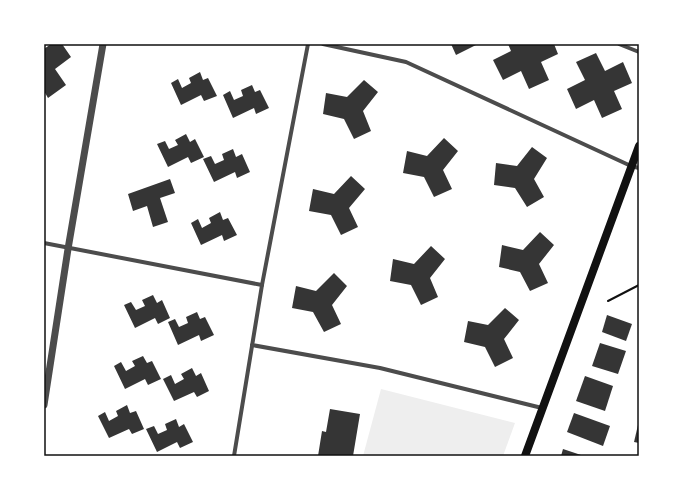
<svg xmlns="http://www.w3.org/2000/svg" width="683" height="500" font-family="'PT Serif',serif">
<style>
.green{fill:#eee}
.building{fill:#353535}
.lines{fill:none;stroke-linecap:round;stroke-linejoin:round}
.path{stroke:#111;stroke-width:2}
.minor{stroke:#4c4c4c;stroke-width:4}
.tertiary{stroke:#4c4c4c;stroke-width:7}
.secondary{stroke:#111;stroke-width:8}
.neatline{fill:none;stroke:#111;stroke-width:1.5}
</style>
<rect width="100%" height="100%" fill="#fff"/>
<polygon class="green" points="381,389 515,423 503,456 363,456"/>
<g class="building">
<polygon points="51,44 62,44 71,57 55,69 66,85 48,98 44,91 44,49"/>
<polygon points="451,44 476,44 476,45 456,55"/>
<polygon points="508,44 554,44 558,54 541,62 549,80 529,89 521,71 503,80 493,60 511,51"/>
<polygon points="596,53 605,71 623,62 632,83 614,91 622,109 602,118 594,100 576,109 567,89 585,80 576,62"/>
<polygon points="200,72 203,80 208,78 217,96 204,101 201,95 181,105 171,83 178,79 182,88 191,83 189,78"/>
<polygon points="364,80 378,92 363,111 371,131 354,139 344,119 323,114 326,93 347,97"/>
<polygon points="252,85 255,92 260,90 269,108 256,114 254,108 233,118 223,95 230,91 234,100 243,96 241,90"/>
<polygon points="186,134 190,142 195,139 204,157 191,163 188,157 168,167 157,144 165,141 169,149 178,145 175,140"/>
<polygon points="444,138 458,151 443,170 452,189 434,197 424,177 403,173 407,151 427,156"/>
<polygon points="532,147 547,158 534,179 544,197 527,207 515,188 494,185 496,163 517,166"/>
<polygon points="233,149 236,157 242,154 250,172 237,178 235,172 214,182 203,159 211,156 215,164 224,160 222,154"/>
<polygon points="351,176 365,189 349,208 358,227 341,235 331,215 309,211 313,189 334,194"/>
<polygon points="170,179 175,193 160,198 168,222 153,227 147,206 133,211 128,194"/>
<polygon points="220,212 223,220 228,218 237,235 224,241 222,235 201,245 191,223 198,219 202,228 211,223 209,218"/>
<polygon points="540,232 554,245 539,264 548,283 530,291 520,272 499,267 502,245 523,250"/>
<polygon points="431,246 445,259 430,278 438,297 421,305 411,285 390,281 393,259 414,264"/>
<polygon points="334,273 347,286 332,305 341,324 324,332 313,312 292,308 296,286 316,291"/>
<polygon points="153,295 157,303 162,300 170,318 158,324 155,318 135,328 124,305 131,302 136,310 145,306 142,300"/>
<polygon points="505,308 519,320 504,339 513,358 495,367 485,347 464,342 468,321 488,325"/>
<polygon points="197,312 200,319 205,317 214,335 201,341 199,335 178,345 168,322 175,319 179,327 188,323 186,317"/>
<polygon points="607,315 632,324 626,341 602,332"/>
<polygon points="600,343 626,351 618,374 592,366"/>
<polygon points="143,356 147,363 152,361 161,379 148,385 145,379 125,389 114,366 121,362 126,371 135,366 132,361"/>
<polygon points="192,368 196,376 201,373 209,391 197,397 194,392 174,401 163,379 171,375 175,384 184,379 181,374"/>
<polygon points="585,376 613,386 605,411 576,401"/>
<polygon points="127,405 130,413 136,411 144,429 132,434 129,429 109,438 98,416 105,412 109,421 118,416 116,411"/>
<polygon points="330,409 360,414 353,456 318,456 322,431 326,432"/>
<polygon points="574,413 610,426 603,446 567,432"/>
<polygon points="176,419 179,427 184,424 193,442 180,448 177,442 157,452 146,429 154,426 158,434 167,430 165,424"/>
<polygon points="638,425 639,425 639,443 634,442"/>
<polygon points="563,449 584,456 561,456"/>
</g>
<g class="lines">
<polyline class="path" points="608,301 639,285"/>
<g class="minor">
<polyline points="323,44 406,62 631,166 639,168"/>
<polyline points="619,44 639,52"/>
<polyline points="44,243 262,285"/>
<polyline points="252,345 380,368 542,408"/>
<polyline points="234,456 262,285 308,44"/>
</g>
<polyline class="tertiary" points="44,405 68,249 103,44"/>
<polyline class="secondary" points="525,456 639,146"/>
</g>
<rect width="683" height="500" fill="none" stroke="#ffffff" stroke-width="90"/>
<rect x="45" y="45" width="593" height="410" class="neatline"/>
</svg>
